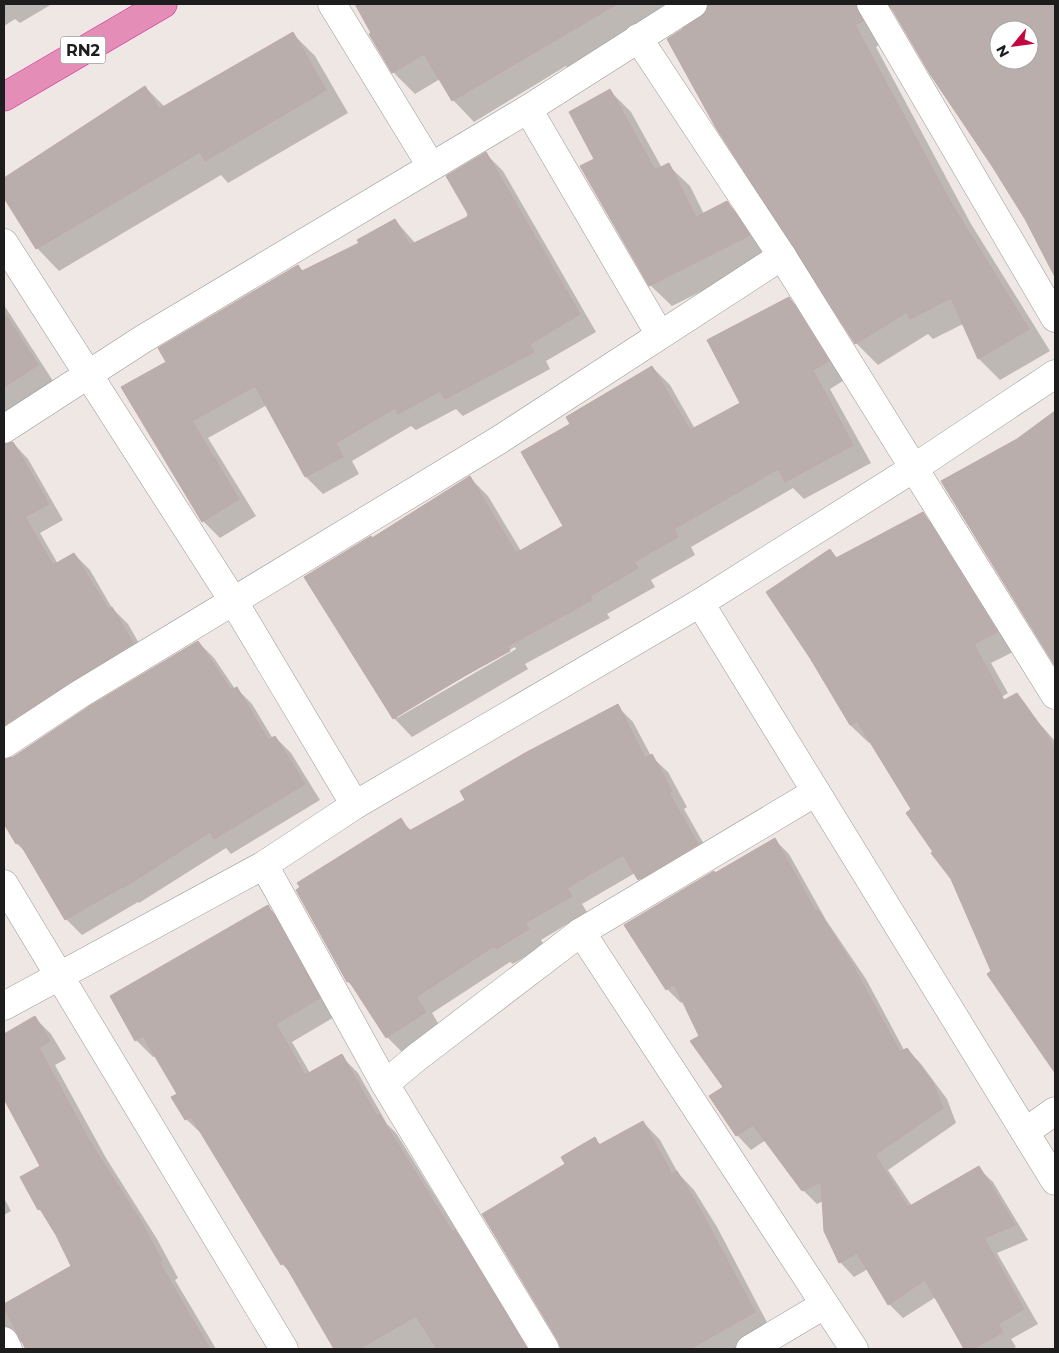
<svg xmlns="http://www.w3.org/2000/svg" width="1059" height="1353" font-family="Montserrat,sans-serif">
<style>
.shadow{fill:#0003;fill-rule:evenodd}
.building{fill:#baaead;stroke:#bfa9a6;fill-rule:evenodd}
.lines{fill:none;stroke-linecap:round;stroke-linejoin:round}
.street-casing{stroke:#9a9a9a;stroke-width:29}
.highway-casing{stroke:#d32997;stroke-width:29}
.street{stroke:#fff;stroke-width:28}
.highway{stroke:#e38db7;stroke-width:28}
.labels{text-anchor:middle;stroke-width:4.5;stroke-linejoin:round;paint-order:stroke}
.shield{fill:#fff;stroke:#616161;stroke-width:1}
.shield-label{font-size:16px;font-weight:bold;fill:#1d1d1d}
</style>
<rect width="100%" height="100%" fill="#eee7e3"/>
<g class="shadow">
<polygon points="4,4 52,4 20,23 15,19 4,26"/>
<path d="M 356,4 L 1055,4 L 1055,274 L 1026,218 L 893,9 L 885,11 L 883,42 L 876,47 L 971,224 L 1050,351 L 1000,380 L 979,359 L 963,324 L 933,339 L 928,334 L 878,365 L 856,343 L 718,128 L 682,27 L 674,32 L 660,18 L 568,68 L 566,66 L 474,122 L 453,100 L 440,79 L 415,94 L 393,72 L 370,35 L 373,33 ZM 999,30 L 1029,30 L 1029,60 L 999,60 Z"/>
<polygon points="293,34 315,56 348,113 228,183 221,175 59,271 37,248 4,195 4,179 145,87 165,107"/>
<polygon points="610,91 631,112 662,168 668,165 690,186 704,214 727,203 748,224 770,257 672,306 650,285 596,159"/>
<polygon points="486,154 503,171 596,332 546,361 550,369 463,416 456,409 416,430 411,426 352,461 359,474 323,494 306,477 267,405 208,438 256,516 220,538 203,521 167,362 298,266 304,272 361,244 395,220 416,244 468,218"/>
<path d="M 789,298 L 807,316 L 846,379 L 830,389 L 871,463 L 804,499 L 793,488 L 691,547 L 695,555 L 651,580 L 655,587 L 607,614 L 610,618 L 525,664 L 528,669 L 412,737 L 394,718 L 305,577 L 372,539 L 470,478 L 488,496 L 521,551 L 564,526 L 572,424 L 652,367 L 670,385 L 695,429 L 742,403 ZM 515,647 L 516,649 L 397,718 L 397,716 Z"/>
<polygon points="4,305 53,381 4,412"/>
<polygon points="1055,413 1055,656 1042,643 1018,440"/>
<polygon points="13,443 28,459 63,520 40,533 58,564 74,554 90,570 112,608 128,624 148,659 5,753 4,761 13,758 198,642 214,658 235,689 236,688 252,704 273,739 275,737 291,753 320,800 231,854 226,848 139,903 138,902 82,935 66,919 28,854 17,844 4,822 4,445"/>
<polygon points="922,513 941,532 1015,651 991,663 1008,693 914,750 1030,713 1055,741 1055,1064 1042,1051 993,972 952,879 935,852 913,810 871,742 869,743 850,725 830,550 838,559"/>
<polygon points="617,706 633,722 651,756 668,772 687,807 684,809 713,860 655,895 635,873 582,904 587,912 541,940 544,945 513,964 510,962 432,1013 441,1028 403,1053 387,1037 356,989 348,982 400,820 412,831 467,800"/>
<polygon points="775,840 789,854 826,920 866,979 904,1050 907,1049 921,1064 947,1099 956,1123 888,1170 912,1206 978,1168 993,1182 1028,1240 997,1253 1038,1324 1011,1339 1016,1347 1012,1349 966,1349 936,1297 903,1318 889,1304 868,1269 854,1277 840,1262 825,1230 823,1201 817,1204 803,1190 766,1140 751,1150 737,1135 725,1087 701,1036 684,1001 681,1003 667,989 715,874"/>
<polygon points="268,907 285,924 336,1016 292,1042 310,1073 341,1056 358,1073 387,1124 396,1133 462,1239 472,1248 533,1349 335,1349 292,1274 282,1264 204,1136 186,1119 179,1094 156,1056 153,1057 136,1040"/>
<polygon points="34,1017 51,1034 66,1059 55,1065 106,1158 157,1239 178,1278 175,1280 216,1349 25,1349 22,1342 4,1349 4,1305 48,1281 112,1296 4,1096 4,1036"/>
<polygon points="643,1122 660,1140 678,1173 694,1190 717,1227 771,1330 736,1349 562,1349 566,1164 595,1139 601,1145"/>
<polygon points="4,1198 11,1211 4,1215"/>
</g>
<g class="building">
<polygon points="355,4 617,4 452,101 424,54 392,73 369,34 371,33"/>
<polygon points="709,4 855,4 863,21 855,25 950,201 1029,329 978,359 951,298 910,319 907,312 855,344 716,128 667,39 701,17 707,12"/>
<path d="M 889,4 L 1055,4 L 1055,277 L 1025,219 L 992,166 L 930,74 ZM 999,30 L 1029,30 L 1029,60 L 999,60 Z"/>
<polygon points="293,32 326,90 205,161 200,152 36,249 4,198 4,178 145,86 159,109"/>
<polygon points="610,89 655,170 669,163 696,217 727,201 750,235 649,286 580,166 594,159 569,112"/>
<polygon points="486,152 580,314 530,344 534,352 445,399 440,391 398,414 395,408 336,443 343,457 305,477 255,386 192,421 239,499 202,522 121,387 166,362 158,348 298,265 302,271 359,243 357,240 395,219 410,245 467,217 468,214 446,176"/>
<polygon points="789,297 829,361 813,370 853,445 785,482 778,469 674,529 678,537 634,562 638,568 590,596 592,600 508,646 510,651 464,676 393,719 304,577 371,536 372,538 470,476 516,553 563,526 521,452 570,424 566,417 652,366 690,430 740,403 707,340"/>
<polygon points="4,312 38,365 4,387"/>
<polygon points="1055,411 1055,666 941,481 1017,439"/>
<polygon points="13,442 49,504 25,517 53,565 74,553 108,609 112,607 133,643 4,725 4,444"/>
<polygon points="923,512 997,632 974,644 1004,700 1017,693 1045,732 1055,750 1055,1073 987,974 991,971 951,879 931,853 933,852 906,813 911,809 857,721 850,725 810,658 766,592 830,549 836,558"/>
<polygon points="198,641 231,690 237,687 268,740 275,736 305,784 214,839 210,832 123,888 122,887 65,920 19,842 16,844 4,824 4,759 13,757 88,707"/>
<polygon points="618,704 645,758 652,754 672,791 669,793 698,844 638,880 623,855 567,888 572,896 525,923 529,929 496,949 494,946 416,997 426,1012 386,1038 349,981 347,982 296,890 300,887 297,883 401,818 409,831 465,800 460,791 525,753"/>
<polygon points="775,838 816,912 818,910 852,964 900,1052 907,1048 933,1083 943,1108 875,1155 908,1207 979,1166 1015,1225 984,1238 1024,1309 998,1324 1003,1332 973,1349 964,1349 925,1280 888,1305 857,1253 839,1263 824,1231 821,1182 802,1191 753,1125 736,1136 709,1096 723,1087 690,1041 699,1036 674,984 666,990 624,925 714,871 715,873"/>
<polygon points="268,905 320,998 276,1024 305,1075 342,1054 377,1116 379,1114 452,1231 455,1230 527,1349 437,1349 416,1316 359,1349 334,1349 284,1263 281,1265 191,1117 185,1120 171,1097 177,1094 143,1036 135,1041 110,996"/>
<polygon points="35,1016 50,1041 39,1048 89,1140 140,1220 162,1261 159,1262 210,1349 26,1349 4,1308 4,1304 71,1266 56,1235 40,1209 38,1210 20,1177 40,1166 4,1099 4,1034"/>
<polygon points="643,1121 672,1174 677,1171 700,1209 755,1312 690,1349 561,1349 558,1341 482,1214 565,1164 561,1157 595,1137 599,1145"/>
</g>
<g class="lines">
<g class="street-casing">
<g id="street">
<polyline points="332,4 431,166"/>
<polyline points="871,4 1055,318"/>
<polyline points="638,38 782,256 1055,695"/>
<polyline points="528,109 660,335"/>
<polyline points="4,243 234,602 355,805"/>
<polyline points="4,429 143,339 528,109 693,4"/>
<polyline points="700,603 1055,1181"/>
<polyline points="4,744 80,694 499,440 782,256"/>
<polyline points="264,865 385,1084 545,1349"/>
<polyline points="4,884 284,1349"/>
<polyline points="581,932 854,1349"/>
<polyline points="4,1006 264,865 355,805 700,603 914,468 1055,374"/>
<polyline points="385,1084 416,1058 581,932 816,792"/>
<polyline points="1025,1132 1055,1111"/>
<polyline points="4,1341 8,1349"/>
<polyline points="750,1349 824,1305"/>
</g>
</g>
<g class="highway-casing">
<polyline id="highway" points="4,97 163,4"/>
</g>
<use href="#street" class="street"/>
<use href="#highway" class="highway"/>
</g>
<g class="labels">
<rect class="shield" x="60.5" y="36.5" width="45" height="27" rx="4"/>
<g class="shield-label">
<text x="83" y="56">RN2</text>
</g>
</g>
<rect width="1059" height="1353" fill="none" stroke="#1d1d1d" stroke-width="10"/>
<g transform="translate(1014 45) rotate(241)"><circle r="24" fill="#ffffff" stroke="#a5a5a5"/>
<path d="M0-4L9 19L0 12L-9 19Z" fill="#c40640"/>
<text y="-8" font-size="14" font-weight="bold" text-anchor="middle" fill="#1d1d1d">N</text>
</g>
</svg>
